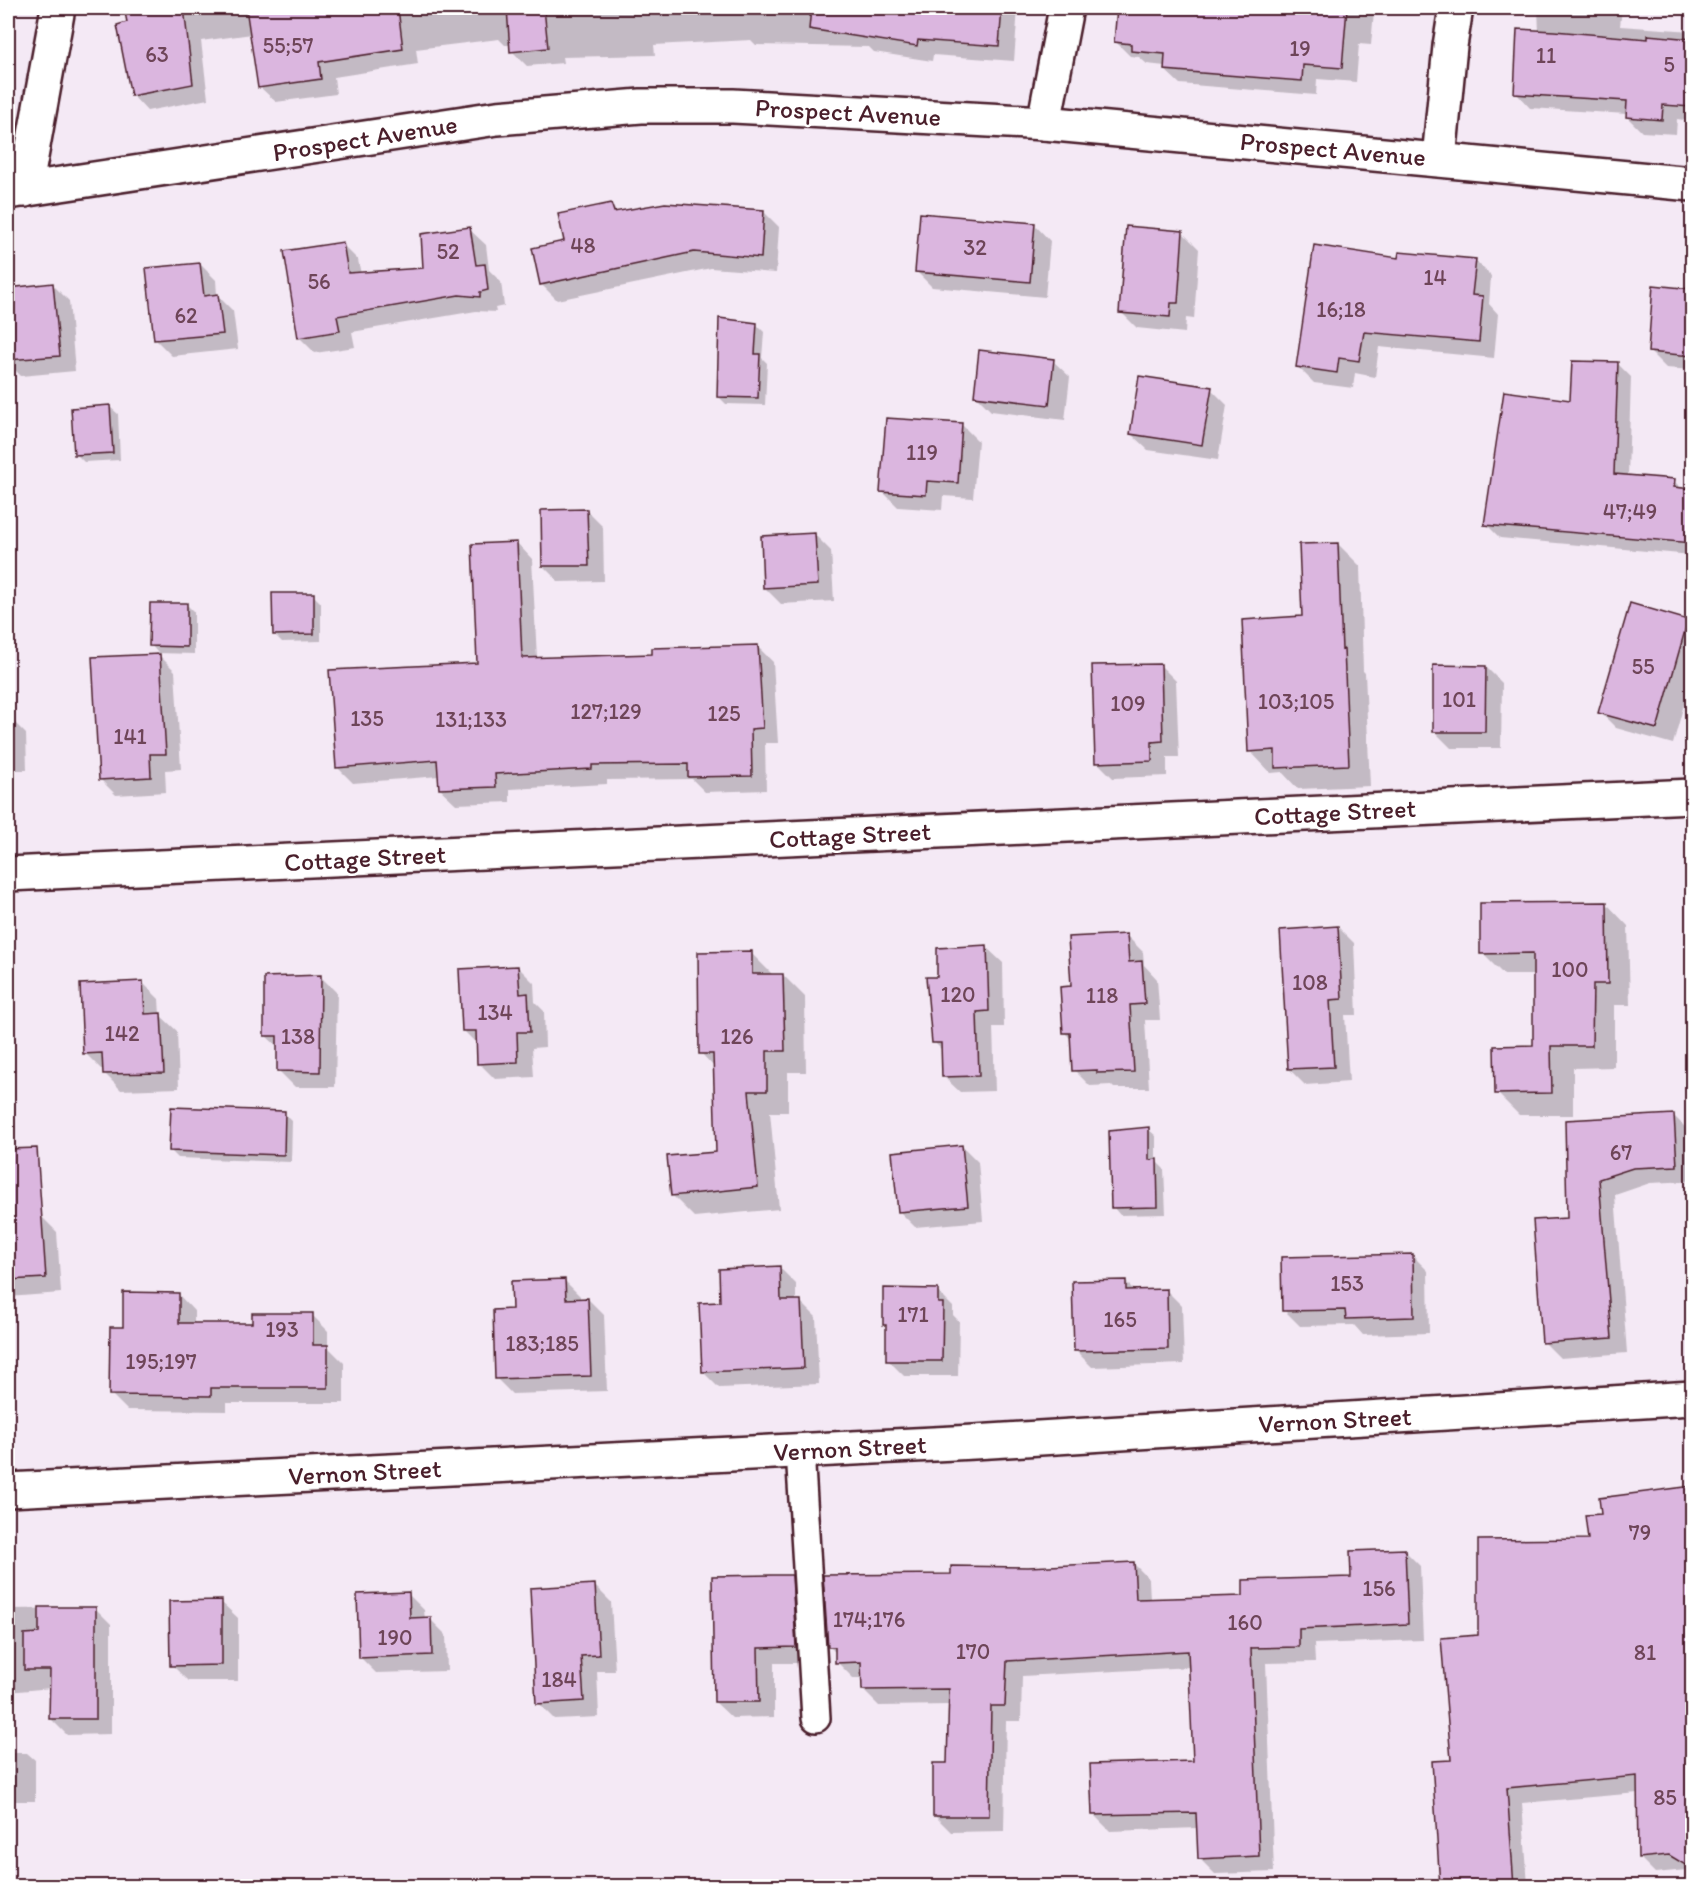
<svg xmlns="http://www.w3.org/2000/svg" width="1700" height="1894" font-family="Itim,sans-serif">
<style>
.shadow{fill:#0003}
.building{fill:#dbb6df;stroke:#4a1f2b;stroke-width:1.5}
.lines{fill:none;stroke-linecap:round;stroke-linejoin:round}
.lane-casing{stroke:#4a1f2b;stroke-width:32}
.street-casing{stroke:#4a1f2b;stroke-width:38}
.lane{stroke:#fff;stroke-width:27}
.street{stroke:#fff;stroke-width:33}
.labels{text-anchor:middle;stroke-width:5;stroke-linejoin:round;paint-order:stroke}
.number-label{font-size:22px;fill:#6e4558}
.street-label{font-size:26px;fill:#4a1f2b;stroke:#fff}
</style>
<rect width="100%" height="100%" fill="#f4e9f5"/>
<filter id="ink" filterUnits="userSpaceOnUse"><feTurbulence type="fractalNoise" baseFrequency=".0167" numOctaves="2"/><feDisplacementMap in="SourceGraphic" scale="12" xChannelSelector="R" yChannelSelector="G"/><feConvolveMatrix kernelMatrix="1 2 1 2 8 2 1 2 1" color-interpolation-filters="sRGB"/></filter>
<g filter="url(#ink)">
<g class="shadow">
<polygon points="126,8 1018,8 1014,61 933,55 932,61 874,52 869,47 756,45 751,40 654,45 655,55 562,57 563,63 527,66 512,51 511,45 505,45 499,39 416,49 418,64 334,77 336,94 276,102 260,87 252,34 201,41 208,99 147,111 132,95 129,23"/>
<polygon points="1128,8 1371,8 1374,11 1371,45 1359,44 1356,82 1317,79 1316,95 1180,84 1165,70 1165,66 1147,64 1139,57 1130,56 1116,42"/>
<polygon points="1560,8 1622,8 1620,26 1692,31 1692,121 1677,119 1676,134 1642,132 1627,117 1627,114 1530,108 1516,93 1539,32 1538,9 1559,10"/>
<polygon points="610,204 618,213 763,211 779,227 776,273 711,268 557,300 541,284 565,242"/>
<polygon points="1034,224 1050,241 1045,297 932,287 916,271"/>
<polygon points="469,229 486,245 489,270 501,282 504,306 495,308 496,312 476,311 352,332 355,347 315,353 299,337 342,244 358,260 361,274 424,270"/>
<polygon points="1183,233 1199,249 1194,319 1186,318 1185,333 1137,328 1121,312"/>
<polygon points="1400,259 1475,260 1491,276 1489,304 1498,314 1494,358 1379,347 1375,377 1355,373 1353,388 1314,383 1298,367"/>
<polygon points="200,264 216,280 217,295 233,311 238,349 172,356 156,340"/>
<polygon points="1687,279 1692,280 1692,370 1666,368 1650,352 1686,290"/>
<polygon points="53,285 69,301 75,371 21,376 8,363 8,289"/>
<polygon points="756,324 764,332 762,358 767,363 765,405 726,404 718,396"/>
<polygon points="1053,361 1070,377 1065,420 991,411 975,395"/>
<polygon points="1617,363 1631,377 1628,476 1674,481 1683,490 1692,490 1692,555 1500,538 1486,524 1572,402"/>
<polygon points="1211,389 1227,405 1218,460 1148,450 1131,434"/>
<polygon points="110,407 118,414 120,460 84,462 76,454"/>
<polygon points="962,425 978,441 973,498 943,496 942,510 898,507 882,491"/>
<polygon points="587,511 603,527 604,581 559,582 543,566"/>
<polygon points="815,535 831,551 834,601 781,604 765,588"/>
<polygon points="517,543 532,559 537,659 654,656 758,647 773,662 778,743 765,743 766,790 705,792 692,779 607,780 607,784 510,789 510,802 456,804 440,789 439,776 353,783 337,767 478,664"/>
<polygon points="1338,544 1360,566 1363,671 1365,673 1370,786 1298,789 1282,772 1271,773 1250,751 1304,617"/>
<polygon points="313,595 321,603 321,641 282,642 274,634"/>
<polygon points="187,605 194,612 194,654 158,653 151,645"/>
<polygon points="1687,621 1692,627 1692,675 1673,744 1616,728 1600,712"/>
<polygon points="159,655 175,671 181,769 165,770 166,792 116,795 100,779"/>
<polygon points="1160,665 1176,681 1179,757 1167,757 1167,776 1113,778 1097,762"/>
<polygon points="1486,667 1502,683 1501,748 1451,748 1435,732"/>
<polygon points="8,718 10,718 26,734 27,770 9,770 9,802 8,802"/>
<polygon points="1606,903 1628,926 1630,1005 1614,1005 1614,1067 1573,1068 1573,1115 1519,1115 1497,1093 1535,1047 1535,975 1504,975 1482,953"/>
<polygon points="1338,927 1354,943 1357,1015 1345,1015 1349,1082 1305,1085 1289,1069"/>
<polygon points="1127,936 1143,952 1144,965 1157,979 1160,1020 1145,1020 1149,1088 1114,1088 1111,1085 1090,1086 1074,1070 1072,1040 1064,1032 1073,988"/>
<polygon points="986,947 1003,963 1004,1027 993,1027 995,1091 960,1092 943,1076 943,1051 934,1042"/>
<polygon points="751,953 773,975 783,975 805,997 806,1072 788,1072 788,1112 770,1112 779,1209 694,1217 672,1195 718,1153 715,1068 701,1053"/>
<polygon points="518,967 534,983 535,1002 544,1011 545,1047 532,1048 534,1077 495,1079 479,1063 478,1045 464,1031"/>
<polygon points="321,977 337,993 335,1087 295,1087 279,1071 279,1048 266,1036"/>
<polygon points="143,983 159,999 160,1015 177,1031 179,1088 121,1090 105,1074 104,1069 101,1069 85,1053"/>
<polygon points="284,1113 292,1121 291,1162 178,1158 171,1151"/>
<polygon points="1674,1116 1690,1132 1692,1181 1650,1183 1615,1195 1627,1353 1560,1358 1544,1342 1568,1219 1566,1121"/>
<polygon points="1148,1129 1156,1136 1156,1161 1164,1169 1166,1214 1120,1215 1113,1207"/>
<polygon points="962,1146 978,1162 983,1221 915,1227 899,1211"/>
<polygon points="41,1216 57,1232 61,1293 8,1297 8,1218"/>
<polygon points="1412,1255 1428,1271 1429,1333 1363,1335 1354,1325 1300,1326 1284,1310"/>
<polygon points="780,1268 796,1284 796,1301 800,1301 816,1317 819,1384 719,1388 703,1372 721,1304"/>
<polygon points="564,1280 580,1296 580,1299 588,1299 604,1315 607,1391 512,1394 496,1378 513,1310"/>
<polygon points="1125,1281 1135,1291 1166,1290 1182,1306 1184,1364 1092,1367 1076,1351"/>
<polygon points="937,1291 953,1307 953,1315 959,1321 958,1376 904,1376 888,1360 888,1328 884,1325"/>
<polygon points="178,1294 194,1311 194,1325 253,1324 312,1315 328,1331 328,1347 344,1363 344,1403 227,1403 227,1411 127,1410 111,1394 124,1329"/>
<polygon points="1692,1487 1692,1874 1686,1870 1655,1873 1639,1857 1638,1793 1522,1803 1528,1886 1441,1886 1452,1761 1480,1636 1589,1540 1603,1515 1600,1499"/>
<polygon points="1404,1550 1420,1566 1423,1640 1314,1644 1315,1662 1266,1663 1274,1872 1215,1874 1199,1858 1198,1828 1110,1831 1094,1815 1195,1763 1191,1667 1022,1676 1021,1721 1006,1721 1004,1831 951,1832 935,1816 949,1764 950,1705 879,1706 863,1690 863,1678 853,1678 837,1662 837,1654 829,1646 952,1575 1028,1569 1133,1563 1149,1579 1150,1600 1245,1597 1353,1578"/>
<polygon points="791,1577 807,1593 811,1663 774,1663 774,1717 732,1718 715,1702"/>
<polygon points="595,1586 611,1602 615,1671 597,1671 599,1717 554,1719 538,1703"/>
<polygon points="408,1594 424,1610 425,1619 430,1619 446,1635 447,1671 376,1673 360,1657"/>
<polygon points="221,1602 238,1618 238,1681 188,1681 172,1665"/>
<polygon points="95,1608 111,1624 111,1734 67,1735 51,1719 51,1688 8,1692 8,1609"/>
<polygon points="8,1753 27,1753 35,1760 35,1801 8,1801"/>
</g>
<g class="building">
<polygon points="124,8 184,8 193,84 131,96 117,25 127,22"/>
<polygon points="246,8 398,8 403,49 319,62 321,79 258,88"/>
<polygon points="507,8 544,8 548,48 510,52"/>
<polygon points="811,8 1002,8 999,46 918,40 917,46 809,29"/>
<polygon points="1117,8 1347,8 1342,68 1303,65 1302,81 1164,70 1165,54 1131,51 1131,44 1114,42"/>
<polygon points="1517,29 1554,31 1648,39 1648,35 1692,39 1692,107 1663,105 1662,120 1626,117 1627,101 1514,94"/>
<polygon points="611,203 614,212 665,203 764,210 761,258 694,252 540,285 532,248 564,241 558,214"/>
<polygon points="920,213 1035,223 1030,282 915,272"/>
<polygon points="1126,226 1183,231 1178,303 1171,303 1170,317 1119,313"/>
<polygon points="470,227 476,265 485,264 488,290 480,292 480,297 459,295 337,316 340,331 298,338 284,251 343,242 348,273 423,268 421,234"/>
<polygon points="1314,245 1398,258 1399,252 1476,259 1472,295 1483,296 1479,342 1364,332 1359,361 1339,358 1337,373 1296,367"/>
<polygon points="200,263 204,296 218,294 223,334 154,340 146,268"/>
<polygon points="53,283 60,356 8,360 8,288"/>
<polygon points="1653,285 1692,289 1692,356 1648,352"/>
<polygon points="719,318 757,323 755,354 760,354 758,398 717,397"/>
<polygon points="979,350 1054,359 1049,405 974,396"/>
<polygon points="1572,361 1618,362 1614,474 1675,479 1674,487 1692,489 1692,543 1484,525 1504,391 1570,400"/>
<polygon points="1139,376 1212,387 1202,445 1130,434"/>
<polygon points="110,405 113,453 74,455 71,408"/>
<polygon points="886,418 962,423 958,483 927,481 926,495 880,492"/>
<polygon points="587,509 589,566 542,566 541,510"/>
<polygon points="815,533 818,585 763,588 761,536"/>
<polygon points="517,542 522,658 652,654 652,648 758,645 763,728 751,729 752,776 688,777 688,764 592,765 592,769 495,774 496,787 439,789 437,760 336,768 329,670 477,663 472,544"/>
<polygon points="1338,543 1342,650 1344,649 1349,765 1275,768 1275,750 1248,752 1242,620 1302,616 1299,544"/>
<polygon points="272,593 314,593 314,634 273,635"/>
<polygon points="150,603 187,603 187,647 149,646"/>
<polygon points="1630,603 1688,620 1657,729 1598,713"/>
<polygon points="160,654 166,754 150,754 151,777 99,780 92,657"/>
<polygon points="1161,664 1163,741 1152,742 1152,761 1095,763 1092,665"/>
<polygon points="1433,665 1486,666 1485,732 1433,732"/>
<polygon points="1607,902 1608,984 1593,984 1592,1046 1551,1046 1552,1093 1495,1094 1494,1046 1533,1045 1533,953 1480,954 1480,903"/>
<polygon points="1338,926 1342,999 1330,1000 1334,1067 1288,1069 1280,930"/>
<polygon points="1127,934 1129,962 1142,961 1145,1004 1130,1005 1134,1072 1097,1073 1097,1070 1072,1071 1070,1033 1063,1033 1060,987 1071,986 1068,937"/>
<polygon points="987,945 989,1011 977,1012 979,1076 942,1077 941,1043 932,1043 926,977 937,977 937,948"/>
<polygon points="752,951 752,974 783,974 785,1051 767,1051 767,1091 749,1091 758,1187 671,1196 667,1156 716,1152 713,1054 699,1054 698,952"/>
<polygon points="518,966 520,994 528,993 530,1032 517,1032 518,1062 477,1064 476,1031 462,1031 459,969"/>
<polygon points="321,975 320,1072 277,1071 277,1036 264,1036 264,977"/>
<polygon points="143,981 145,1014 161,1013 164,1073 103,1074 102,1053 83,1054 80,984"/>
<polygon points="171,1107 285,1111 284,1155 169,1151"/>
<polygon points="1674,1114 1677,1166 1633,1168 1599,1179 1612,1338 1542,1343 1533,1220 1567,1218 1565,1120"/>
<polygon points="1149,1127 1149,1160 1157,1159 1158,1207 1111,1208 1109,1131"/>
<polygon points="962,1145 968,1206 898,1212 892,1152"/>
<polygon points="37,1148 46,1278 8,1280 8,1149"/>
<polygon points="1413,1254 1414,1317 1346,1319 1345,1310 1282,1311 1281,1257"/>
<polygon points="780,1266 781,1300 801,1300 804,1368 702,1372 699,1303 720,1302 719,1269"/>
<polygon points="565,1279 566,1299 588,1298 591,1376 495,1379 493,1310 512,1309 511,1281"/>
<polygon points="1126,1280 1126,1290 1167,1289 1168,1349 1074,1351 1072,1281"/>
<polygon points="883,1288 938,1289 938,1303 943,1303 942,1361 886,1361 886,1325 883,1325"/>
<polygon points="123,1292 179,1293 179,1323 252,1323 252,1313 313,1313 313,1345 328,1345 328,1388 211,1388 211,1396 109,1395 110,1327 123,1327"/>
<polygon points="1692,1486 1692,1869 1669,1855 1638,1858 1637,1776 1507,1788 1514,1887 1440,1887 1432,1761 1451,1760 1441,1638 1478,1635 1478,1540 1588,1539 1585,1515 1601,1514 1599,1498"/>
<polygon points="1405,1549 1408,1624 1299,1629 1299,1647 1251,1648 1259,1856 1198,1859 1196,1813 1092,1815 1090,1764 1193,1761 1188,1651 1007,1661 1005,1706 991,1706 989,1816 933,1816 933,1763 947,1763 949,1689 862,1690 861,1662 835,1663 835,1647 828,1647 823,1575 951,1574 951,1566 1028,1567 1134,1562 1136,1599 1243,1596 1243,1580 1351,1577 1350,1551"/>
<polygon points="773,1575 792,1575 796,1647 758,1648 759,1702 714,1702 712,1576"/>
<polygon points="595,1584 599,1655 581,1656 584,1701 536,1704 530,1588"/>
<polygon points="409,1592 410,1618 431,1617 432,1655 359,1658 357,1594"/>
<polygon points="222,1600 222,1665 170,1666 169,1601"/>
<polygon points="39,1607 96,1607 96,1719 49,1719 50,1670 24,1670 24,1634 39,1633"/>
</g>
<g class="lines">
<g class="lane-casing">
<polyline id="lane" points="800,1450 816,1718"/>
</g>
<g class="street-casing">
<g id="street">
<polyline points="1044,123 1066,8"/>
<polyline points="1439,159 1450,46 1456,8"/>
<polyline points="25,190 58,8"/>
<polyline points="8,192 497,118 641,106 733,106 1044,123 1692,184"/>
<polyline points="8,874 1692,796"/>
<polyline points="8,1490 974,1442 1692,1398"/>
</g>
</g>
<use href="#lane" class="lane"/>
<use href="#street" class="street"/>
</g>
</g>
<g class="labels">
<g class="number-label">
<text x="288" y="53">55;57</text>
<text x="1300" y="56">19</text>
<text x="157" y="62">63</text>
<text x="1546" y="63">11</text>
<text x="1669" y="72">5</text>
<text x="583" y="253">48</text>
<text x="975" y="255">32</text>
<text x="448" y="259">52</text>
<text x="1435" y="285">14</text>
<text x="319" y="289">56</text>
<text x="1341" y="317">16;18</text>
<text x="186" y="323">62</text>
<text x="922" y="460">119</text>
<text x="1630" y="519">47;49</text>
<text x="1643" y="674">55</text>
<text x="1459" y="707">101</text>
<text x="1296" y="709">103;105</text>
<text x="1128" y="711">109</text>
<text x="606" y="719">127;129</text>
<text x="724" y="721">125</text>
<text x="367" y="726">135</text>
<text x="471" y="727">131;133</text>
<text x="130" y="744">141</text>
<text x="1570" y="977">100</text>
<text x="1310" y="990">108</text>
<text x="958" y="1002">120</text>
<text x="1102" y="1003">118</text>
<text x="495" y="1020">134</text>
<text x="122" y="1041">142</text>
<text x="298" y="1044">138</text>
<text x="737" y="1044">126</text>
<text x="1621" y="1160">67</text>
<text x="1347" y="1291">153</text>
<text x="913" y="1322">171</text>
<text x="1120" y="1327">165</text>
<text x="282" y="1337">193</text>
<text x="542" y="1351">183;185</text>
<text x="161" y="1369">195;197</text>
<text x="1640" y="1540">79</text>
<text x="1379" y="1596">156</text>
<text x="869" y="1627">174;176</text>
<text x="1245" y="1630">160</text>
<text x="395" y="1645">190</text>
<text x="973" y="1659">170</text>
<text x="1645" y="1660">81</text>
<text x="559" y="1687">184</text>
<text x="1665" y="1805">85</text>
</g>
<g class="street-label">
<text transform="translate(848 112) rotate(3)" y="9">Prospect Avenue</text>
<text transform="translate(365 138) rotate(-9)" y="9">Prospect Avenue</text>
<text transform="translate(1333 149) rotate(5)" y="9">Prospect Avenue</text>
<text transform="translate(1335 812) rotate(-3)" y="9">Cottage Street</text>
<text transform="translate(850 835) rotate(-3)" y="9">Cottage Street</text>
<text transform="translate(365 858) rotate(-3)" y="9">Cottage Street</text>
<text transform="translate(1335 1420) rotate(-3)" y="9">Vernon Street</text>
<text transform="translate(850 1448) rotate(-3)" y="9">Vernon Street</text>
<text transform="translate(365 1472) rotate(-3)" y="9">Vernon Street</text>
</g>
</g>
<rect width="1700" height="1894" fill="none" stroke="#fff" stroke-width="30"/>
<rect x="15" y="15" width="1670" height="1864" fill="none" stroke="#4a1f2b" stroke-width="2" filter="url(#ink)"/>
</svg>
